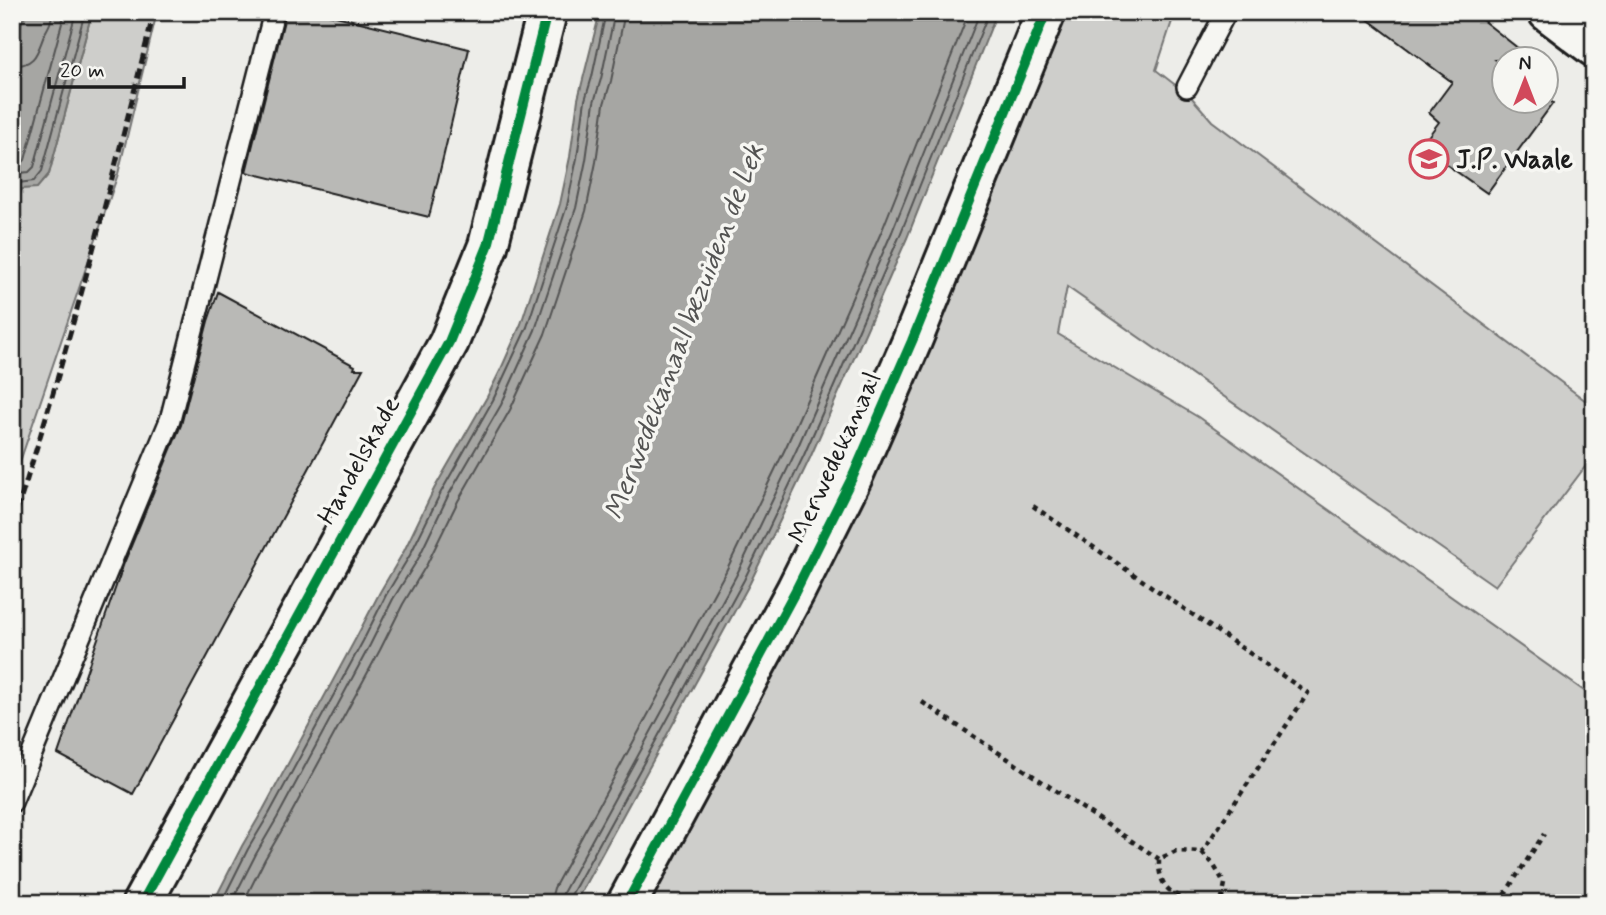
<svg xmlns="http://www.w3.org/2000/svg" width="1606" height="915" font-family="Mynerve,sans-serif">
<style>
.green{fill:#cececb;stroke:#757574;stroke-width:2}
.water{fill:#a6a6a3;stroke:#6f6f6d;stroke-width:2}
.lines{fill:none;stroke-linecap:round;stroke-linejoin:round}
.shore{stroke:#535352;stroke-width:2}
.building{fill:#b9b9b6;stroke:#1c1c1c;stroke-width:2}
.service-casing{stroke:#1c1c1c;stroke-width:24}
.minor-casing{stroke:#1c1c1c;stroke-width:44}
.path{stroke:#1c1c1c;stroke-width:4.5;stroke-dasharray:5 5;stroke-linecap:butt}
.service{stroke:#f6f6f2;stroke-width:19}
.minor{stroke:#f6f6f2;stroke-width:38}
.rail{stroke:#1c1c1c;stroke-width:5;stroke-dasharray:10 5;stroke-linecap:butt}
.cycleway-casing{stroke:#f6f6f2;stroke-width:15}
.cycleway{stroke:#00873e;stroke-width:10}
.labels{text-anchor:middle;stroke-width:7;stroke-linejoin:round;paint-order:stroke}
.poi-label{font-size:26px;font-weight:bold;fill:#1c1c1c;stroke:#f6f6f2;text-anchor:start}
.street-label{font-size:26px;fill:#1c1c1c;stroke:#f6f6f2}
.water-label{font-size:28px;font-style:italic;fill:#535352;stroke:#f6f6f2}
</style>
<rect width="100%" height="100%" fill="#edede9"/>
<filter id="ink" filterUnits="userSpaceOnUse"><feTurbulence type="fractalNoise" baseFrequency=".0143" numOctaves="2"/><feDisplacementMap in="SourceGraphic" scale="14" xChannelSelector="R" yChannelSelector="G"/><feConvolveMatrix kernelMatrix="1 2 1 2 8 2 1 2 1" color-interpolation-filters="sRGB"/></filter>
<g filter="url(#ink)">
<g class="green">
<polygon points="12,12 28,12 22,21 12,49"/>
<polygon points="92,12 157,12 118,174 12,485 12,216 22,188 49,174"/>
<polygon points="1056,12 1175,12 1156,70 1192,98 1212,121 1594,407 1594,455 1495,586 1067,287 1058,334 1198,417 1594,698 1594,903 636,903"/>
</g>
<g class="water">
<polygon points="28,12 92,12 49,174 37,188 22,189 12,216 12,49 22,21"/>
<polygon points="600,12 997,12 907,238 810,458 750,583 575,903 213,903 242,846 263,810 356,638 380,592 404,551 434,489 487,397 501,369 521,324 560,204 570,157 578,99"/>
</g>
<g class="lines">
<g class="shore">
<path d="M 12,66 C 37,65 37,52 45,33 C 49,26 52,21 52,12"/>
<polyline points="12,165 23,162 25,160 65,12"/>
<polyline points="12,177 19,173 29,172 34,167 76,12"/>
<polyline points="12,196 18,183 34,181 42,171 85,12"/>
<polyline points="221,903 248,849 269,814 363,641 386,595 410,555 441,492 493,400 527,327 567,206 577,158 585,100 592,77 606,12"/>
<polyline points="231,903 256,854 277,818 370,645 393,599 418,559 448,496 501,405 535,330 576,208 586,160 594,102 601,79 615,12"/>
<polyline points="243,903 265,859 286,823 380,650 403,604 427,564 458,501 510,410 545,334 586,211 596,162 604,104 611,81 625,12"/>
<polyline points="550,903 554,888 726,571 786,447 883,228 969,12"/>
<polyline points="561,903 563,893 736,576 796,451 892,232 980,12"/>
<polyline points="570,903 570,897 744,580 804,455 900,235 989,12"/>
</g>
</g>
<g class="building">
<polygon points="286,12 320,12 469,49 429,217 246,172"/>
<polygon points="1358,12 1472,12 1533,60 1496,60 1504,66 1504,102 1546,102 1546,98 1553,103 1487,193 1433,155 1438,147 1427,138 1439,122 1429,113 1452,82"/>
<polygon points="218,292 355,366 354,369 363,369 133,794 58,754 124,563 181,425 208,321"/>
</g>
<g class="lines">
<g class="service-casing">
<g id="service">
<polyline points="1187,87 1226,12"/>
<polyline points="12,802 170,420 274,12"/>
</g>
</g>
<g class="minor-casing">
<g id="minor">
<polyline points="1548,12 1594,47"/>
<polyline points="142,903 449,342 488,246 547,12"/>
<polyline points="627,903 796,590 853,476 912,341 1046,12"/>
</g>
</g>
<g class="path">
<polyline points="1033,506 1308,693 1202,852"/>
<polyline points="922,702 1159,859"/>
<polyline points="1174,903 1178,897"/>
<path d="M 1198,903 C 1173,896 1158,889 1159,859 L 1176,851 L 1202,852 L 1213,864 L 1225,884 L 1221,902 L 1202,903"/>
<polyline points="1499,903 1544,834"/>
</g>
<use href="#service" class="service"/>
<use href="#minor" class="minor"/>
<path class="rail" d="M 12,526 C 67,357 111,185 154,12"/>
<g class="cycleway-casing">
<g id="cycleway">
<polyline points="142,903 449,342 488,246 547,12"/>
<polyline points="627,903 796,590 853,476 912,341 1046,12"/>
</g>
</g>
<use href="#cycleway" class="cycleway"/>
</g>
</g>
<defs>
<g id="school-ring" transform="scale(2.0125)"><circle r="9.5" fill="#f6f6f2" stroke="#d1495b" stroke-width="1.5"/><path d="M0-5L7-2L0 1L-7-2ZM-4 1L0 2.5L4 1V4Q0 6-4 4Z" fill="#d1495b"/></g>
</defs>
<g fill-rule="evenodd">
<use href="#school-ring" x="1429" y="159"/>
</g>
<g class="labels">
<g class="poi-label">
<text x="1456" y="168">J.P. Waale</text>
</g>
<g class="street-label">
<text transform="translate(834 457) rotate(-65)" y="9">Merwedekanaal</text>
<text transform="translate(358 460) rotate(-61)" y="9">Handelskade</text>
</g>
<g class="water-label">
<text transform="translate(683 331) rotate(-69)" y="10">Merwedekanaal bezuiden de Lek</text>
</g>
</g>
<rect width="1606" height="915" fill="none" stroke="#f6f6f2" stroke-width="42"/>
<rect x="21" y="21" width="1564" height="873" fill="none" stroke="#1c1c1c" stroke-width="2.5" filter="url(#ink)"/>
<g transform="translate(1525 80)"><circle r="33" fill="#f6f6f2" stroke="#9f9f9c" stroke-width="2"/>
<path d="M0-5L12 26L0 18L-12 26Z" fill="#d1495b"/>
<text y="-10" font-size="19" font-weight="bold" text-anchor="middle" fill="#1c1c1c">N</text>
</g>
<path d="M49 77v10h135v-10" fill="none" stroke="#1c1c1c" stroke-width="3.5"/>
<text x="60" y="77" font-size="21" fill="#1c1c1c" stroke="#f6f6f2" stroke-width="5" paint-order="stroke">20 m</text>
</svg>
